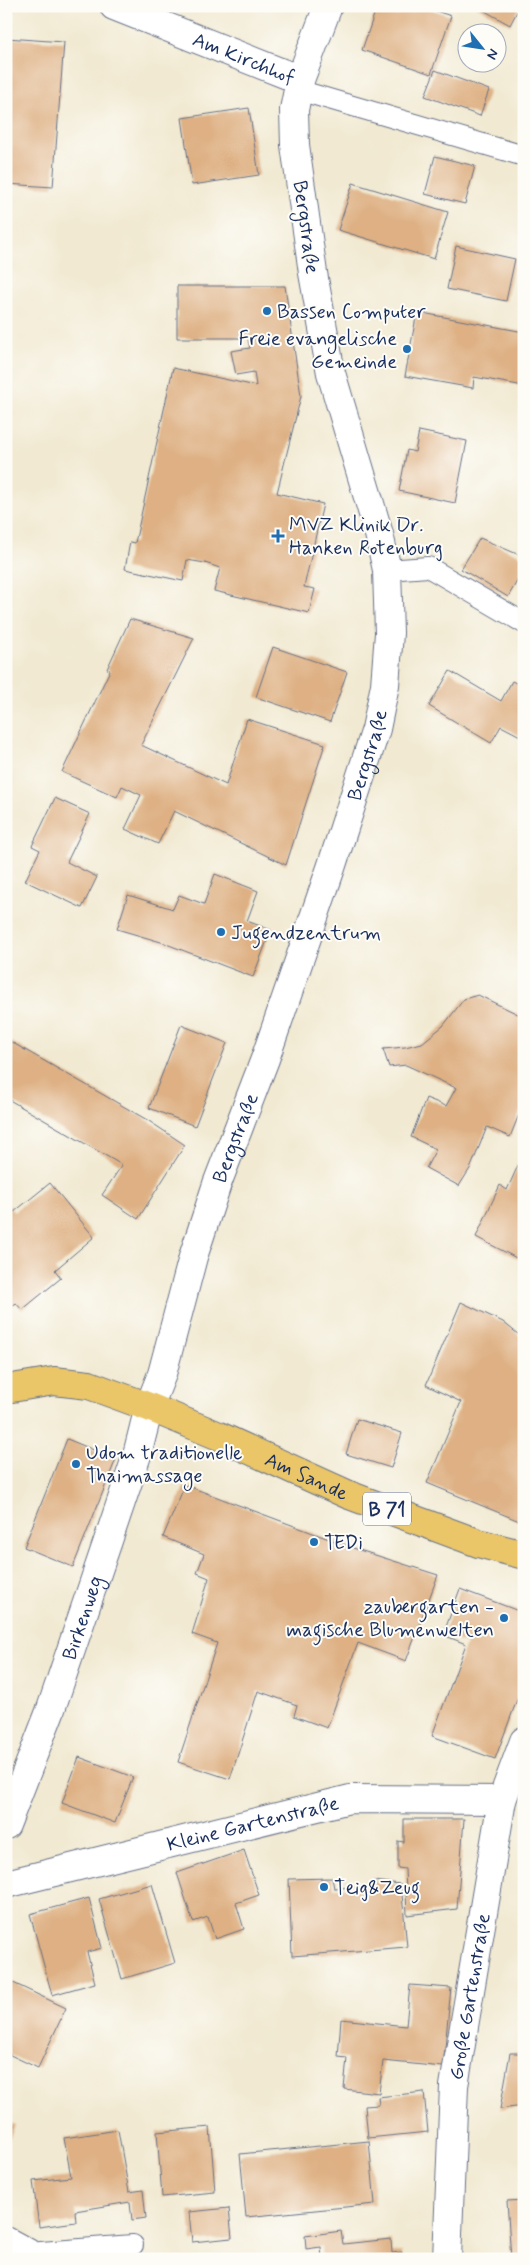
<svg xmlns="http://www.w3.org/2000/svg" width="530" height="2265" font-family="Mynerve,sans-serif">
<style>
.building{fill:#deb083}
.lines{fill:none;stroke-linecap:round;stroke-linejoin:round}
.service-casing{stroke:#667086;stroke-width:22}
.minor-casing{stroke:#667086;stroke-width:30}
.primary-casing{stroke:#667086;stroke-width:30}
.service{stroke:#fff;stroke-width:20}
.minor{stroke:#fff;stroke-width:28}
.primary{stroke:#eac669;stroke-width:28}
.poi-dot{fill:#1f6fb2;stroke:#fdfcf7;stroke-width:2}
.labels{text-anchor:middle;stroke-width:4;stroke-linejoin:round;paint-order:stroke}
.shield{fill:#fdfcf7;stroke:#5f6c8c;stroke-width:1}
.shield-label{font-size:19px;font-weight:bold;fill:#1b2f5e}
.street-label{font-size:20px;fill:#1b2f5e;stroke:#fdfcf7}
.poi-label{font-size:20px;fill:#1b2f5e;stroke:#fdfcf7;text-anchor:start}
</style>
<rect width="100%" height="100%" fill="#fdfcf7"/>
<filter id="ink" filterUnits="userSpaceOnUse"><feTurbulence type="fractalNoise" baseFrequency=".02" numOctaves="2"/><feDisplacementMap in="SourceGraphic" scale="10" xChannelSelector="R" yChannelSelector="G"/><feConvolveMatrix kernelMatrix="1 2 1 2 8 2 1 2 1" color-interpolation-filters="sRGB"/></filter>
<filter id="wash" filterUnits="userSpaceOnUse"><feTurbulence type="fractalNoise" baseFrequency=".0096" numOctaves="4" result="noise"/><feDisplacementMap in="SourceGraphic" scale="20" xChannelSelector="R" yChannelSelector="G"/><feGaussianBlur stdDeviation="1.12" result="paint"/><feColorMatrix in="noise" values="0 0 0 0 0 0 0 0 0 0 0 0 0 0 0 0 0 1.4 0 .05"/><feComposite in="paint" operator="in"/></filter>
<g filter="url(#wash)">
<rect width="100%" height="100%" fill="#f1e9d1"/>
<g id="blocks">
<g class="building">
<polygon points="377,6 421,6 451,16 431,74 362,50"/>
<polygon points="476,6 520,6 510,25"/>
<polygon points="6,38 64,42 53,187 6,184"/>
<polygon points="435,70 489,90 480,116 425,96"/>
<polygon points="249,108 259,175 192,185 182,118"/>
<polygon points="435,156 475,166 465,204 425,194"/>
<polygon points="353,183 448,212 434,259 338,230"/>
<polygon points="456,246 515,259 506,301 447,289"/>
<polygon points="177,286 285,286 301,396 277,493 323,504 304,587 315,589 309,613 214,591 220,568 205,563 187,560 183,581 125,569 130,542 135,543 173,368 256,386 254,372 236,375 231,351 250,348 248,338 177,338"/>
<polygon points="417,312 524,332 524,386 474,377 473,388 405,376"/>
<polygon points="419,431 467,441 455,503 399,491 407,450 415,452"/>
<polygon points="480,538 524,557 524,569 508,597 461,569"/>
<polygon points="130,619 194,638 141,745 226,785 247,719 325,744 286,865 174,811 158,844 125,829 141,795 122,786 117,797 62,772 110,670 107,669"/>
<polygon points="273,647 347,672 330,722 256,697"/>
<polygon points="450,671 501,701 512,681 524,687 524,738 501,726 491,743 429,706"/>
<polygon points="55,798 90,814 67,862 97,877 82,908 25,881 40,850 32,846"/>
<polygon points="215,874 258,891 247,921 271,930 253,977 161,942 117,929 128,895 173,909 179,895 204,904"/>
<polygon points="478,995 524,1017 524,1114 520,1112 510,1137 487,1127 471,1167 459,1186 426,1168 436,1149 411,1137 426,1098 446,1106 456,1088 406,1065 389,1067 383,1049 405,1047 422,1043 443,1026 464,999"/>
<polygon points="181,1025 227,1043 195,1126 149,1108"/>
<polygon points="6,1039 149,1121 185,1145 138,1219 102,1195 122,1165 6,1098"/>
<polygon points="524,1152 524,1262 476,1237 500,1185 507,1190"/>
<polygon points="50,1183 94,1237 55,1270 61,1278 22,1310 16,1303 6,1311 6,1202 14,1212"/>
<polygon points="461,1302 503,1322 524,1339 524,1523 427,1483 461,1402 426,1385"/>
<polygon points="357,1419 402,1433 391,1468 346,1454"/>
<polygon points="67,1439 116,1459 73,1567 24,1547"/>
<polygon points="185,1485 353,1548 438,1575 406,1661 358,1643 327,1728 294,1716 297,1705 258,1691 230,1779 178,1762 217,1643 192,1634 209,1578 197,1573 204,1554 163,1537"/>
<polygon points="460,1589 524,1613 524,1681 495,1759 432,1736 466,1644 443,1635"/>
<polygon points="79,1757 133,1777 115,1823 62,1803"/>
<polygon points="404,1819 464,1819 457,1909 407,1915 405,1869 398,1868 398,1841 404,1842"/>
<polygon points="244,1850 259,1895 236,1903 244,1929 215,1939 208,1917 193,1922 177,1873"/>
<polygon points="332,1878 334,1888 367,1887 373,1881 401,1884 407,1947 292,1956 289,1879"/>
<polygon points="152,1884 175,1963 122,1979 99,1899"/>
<polygon points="89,1898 102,1948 87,1952 95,1983 52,1995 30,1914"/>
<polygon points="7,1980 66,2008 38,2068 6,2053"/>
<polygon points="410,1985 451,1988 443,2067 383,2061 379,2093 344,2089 347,2058 338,2057 341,2019 406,2026"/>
<polygon points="510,2053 524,2053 524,2106 500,2109"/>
<polygon points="424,2092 428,2132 368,2138 365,2106 379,2105 378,2097"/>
<polygon points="6,2122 15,2125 6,2147"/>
<polygon points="210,2127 215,2192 162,2197 157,2132"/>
<polygon points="118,2130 129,2192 143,2190 146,2218 132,2220 130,2202 75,2211 76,2222 39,2227 33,2181 71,2177 64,2138"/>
<polygon points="369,2141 375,2204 246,2217 240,2154"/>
<polygon points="524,2200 524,2259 511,2259 507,2201"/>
<polygon points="229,2208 232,2238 192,2242 189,2212"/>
<polygon points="341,2231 343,2244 391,2239 392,2253 402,2252 402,2259 322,2259 321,2247 306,2249 305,2236"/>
</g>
</g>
</g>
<g filter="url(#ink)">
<use href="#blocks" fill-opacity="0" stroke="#667086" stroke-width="1"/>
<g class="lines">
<g class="service-casing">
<g id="service">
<polyline points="298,90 524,156"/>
<polyline points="387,570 428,567 524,623"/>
<polyline points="28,2253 133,2245"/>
</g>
</g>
<g class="minor-casing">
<g id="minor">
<path id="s1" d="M 114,6 L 300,80"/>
<path id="s2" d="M 6,1825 L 51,1709 L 137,1455 L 149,1407 L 162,1374 L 193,1257 L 217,1184 L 265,1059 L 331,868 L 376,729 L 385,685 L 389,633 L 387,570 L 379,534 L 331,373 L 313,273 L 295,145 L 294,110 L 300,80 L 328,6"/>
<path id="s3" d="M 6,1884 L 350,1799 L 502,1800"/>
<polyline points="6,2241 28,2253 28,2259"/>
<path id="s4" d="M 447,2259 L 454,2086 L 502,1800 L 524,1741"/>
</g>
</g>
<g class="primary-casing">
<g id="primary">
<path id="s5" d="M 6,1389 L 54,1381 L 89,1385 L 149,1407 L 219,1436 L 349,1495 L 478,1543 L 524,1555"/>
</g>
</g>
<use href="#service" class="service"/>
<use href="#minor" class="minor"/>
<use href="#primary" class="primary"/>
</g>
</g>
<g class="poi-dot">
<circle cx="267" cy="311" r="5"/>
<circle cx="407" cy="349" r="5"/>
<path d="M275.5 528.5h5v5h5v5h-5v5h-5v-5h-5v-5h5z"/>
<circle cx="221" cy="932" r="5"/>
<circle cx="76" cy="1464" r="5"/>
<circle cx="314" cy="1542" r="5"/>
<circle cx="504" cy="1618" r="5"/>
<circle cx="324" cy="1887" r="5"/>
</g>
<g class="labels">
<rect class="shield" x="363" y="1492.5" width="48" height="33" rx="4"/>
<g class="shield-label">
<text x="387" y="1516">B 71</text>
</g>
<g class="street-label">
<text dy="7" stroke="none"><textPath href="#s1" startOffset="140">Am Kirchhof</textPath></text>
<text transform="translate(307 227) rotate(82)" y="7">Bergstraße</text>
<text dy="7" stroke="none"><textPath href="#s2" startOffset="1130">Bergstraße</textPath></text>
<text dy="7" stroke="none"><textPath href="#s2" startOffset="725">Bergstraße</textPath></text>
<text dy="7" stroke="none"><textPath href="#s5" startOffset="320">Am Sande</textPath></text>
<text dy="7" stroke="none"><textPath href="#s2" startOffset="221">Birkenweg</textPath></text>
<text dy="7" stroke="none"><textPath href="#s3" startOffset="254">Kleine Gartenstraße</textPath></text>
<text dy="7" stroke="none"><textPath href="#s4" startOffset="264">Große Gartenstraße</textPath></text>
</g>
<g class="poi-label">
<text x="277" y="318">Bassen Computer</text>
<text x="397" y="345" text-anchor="end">Freie evangelische<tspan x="397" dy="23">Gemeinde</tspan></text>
<text x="289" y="531">MVZ Klinik Dr.<tspan x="289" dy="23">Hanken Rotenburg</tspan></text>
<text x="231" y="939">Jugendzentrum</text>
<text x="86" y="1459">Udom traditionelle<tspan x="86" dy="23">Thaimassage</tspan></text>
<text x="324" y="1549">TEDi</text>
<text x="494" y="1613" text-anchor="end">zaubergarten -<tspan x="494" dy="23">magische Blumenwelten</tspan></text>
<text x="334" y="1894">Teig&amp;Zeug</text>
</g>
</g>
<rect width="530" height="2265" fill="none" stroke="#fdfcf7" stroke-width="25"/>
<g transform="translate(482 48) rotate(120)"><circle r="24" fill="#fdfcf7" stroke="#a3aaba"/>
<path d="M0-4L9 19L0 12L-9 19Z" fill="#1f6fb2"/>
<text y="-8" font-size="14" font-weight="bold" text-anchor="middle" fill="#1b2f5e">N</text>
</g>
</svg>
